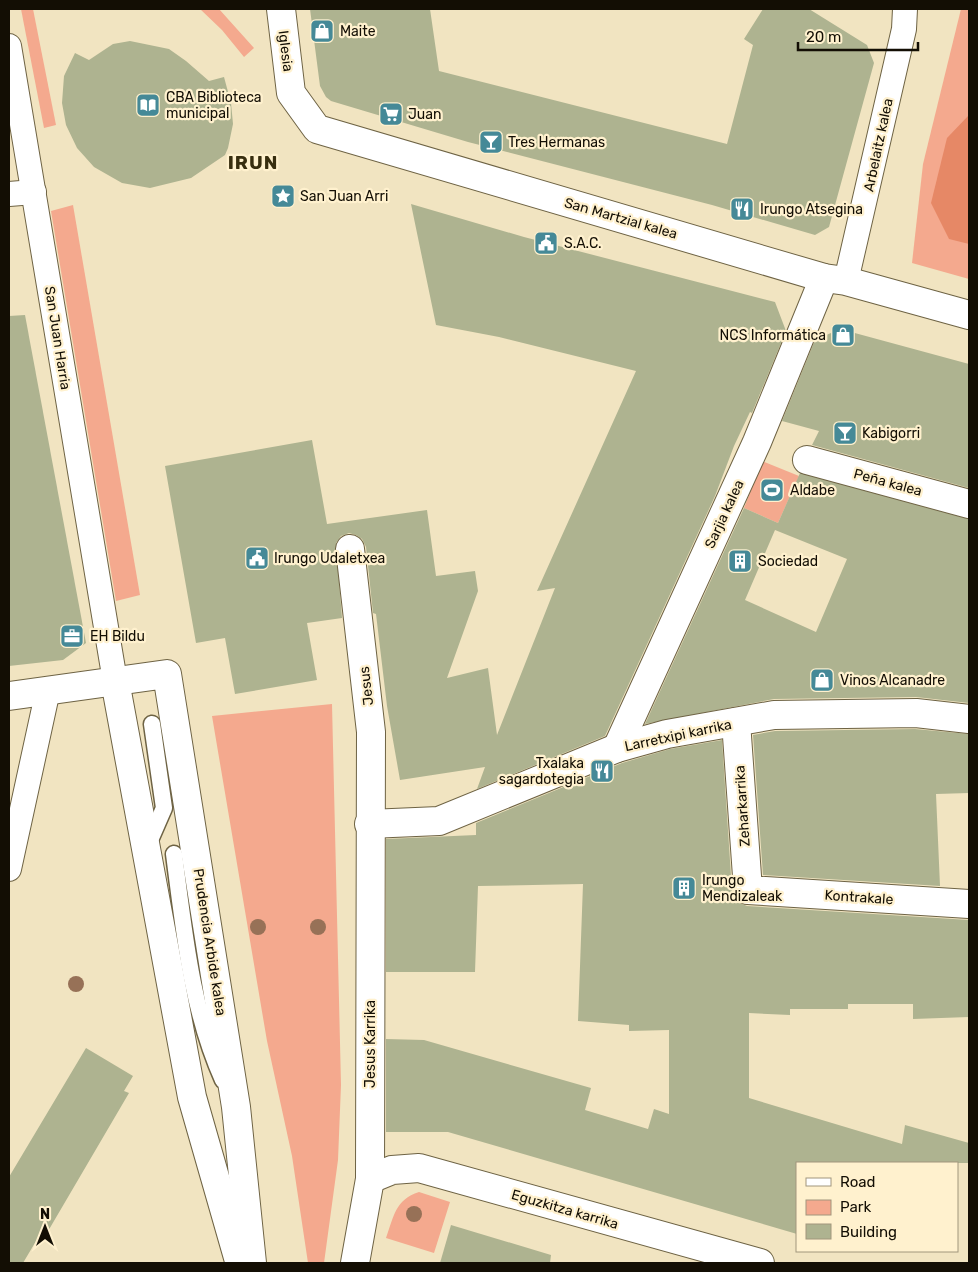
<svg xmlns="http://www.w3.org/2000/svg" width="978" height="1272" font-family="Rubik,sans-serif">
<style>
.green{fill:#f4a98e}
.forest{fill:#e68866}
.building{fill:#aeb390;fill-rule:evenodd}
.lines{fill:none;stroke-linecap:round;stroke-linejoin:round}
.service-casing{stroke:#6e6344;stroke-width:19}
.pedestrian-casing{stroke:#6e6344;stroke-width:26}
.minor-casing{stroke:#6e6344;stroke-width:30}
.service{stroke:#fff;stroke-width:16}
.pedestrian{stroke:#fff;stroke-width:24}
.minor{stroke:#fff;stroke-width:28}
.tree{fill:#977157}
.labels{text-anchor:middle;stroke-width:4.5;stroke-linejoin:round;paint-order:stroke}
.poi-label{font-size:14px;fill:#130e04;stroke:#fff1ce;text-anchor:start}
.street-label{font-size:14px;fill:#130e04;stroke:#fff1ce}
.district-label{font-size:19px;font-weight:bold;letter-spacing:1px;fill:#382e0f;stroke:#fff1ce}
</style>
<rect width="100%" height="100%" fill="#f1e4c1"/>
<g class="green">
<polygon points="21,9 33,9 56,125 44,128"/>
<polygon points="200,9 219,9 254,48 244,57 222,30"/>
<polygon points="961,9 969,9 969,279 912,263 923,164"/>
<polygon points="73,205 140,595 116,601 51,211"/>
<polygon points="762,461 799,476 778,523 744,508"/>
<polygon points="332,704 341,1085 338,1160 324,1263 308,1263 292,1156 267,1041 212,716"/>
<path d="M 419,1192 L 450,1202 L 434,1253 L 386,1238 C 394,1216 395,1200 419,1192 Z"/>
</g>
<polygon class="forest" points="969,115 969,244 949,239 931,203 947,138"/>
<g class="building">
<polygon points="310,9 430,9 439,71 727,144 753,45 744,39 763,9 809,9 867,45 874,63 829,227 815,235 712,205 468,142 331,101 326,97 320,86"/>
<polygon points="130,41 169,49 186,61 209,81 224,77 231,103 233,124 228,148 225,155 191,178 150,188 122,183 94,167 77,148 66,125 62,103 64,76 75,53 89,60 113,44"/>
<polygon points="411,204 524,237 775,302 786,331 752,413 750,412 734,446 715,496 605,736 477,789 485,767 400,780 387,706 376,614 373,613 366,547 362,539 356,535 349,533 341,536 336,543 342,618 307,623 317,680 235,694 225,638 196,643 165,466 312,440 327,524 427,510 436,576 475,571 478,591 447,678 488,668 497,735 555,588 537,591 636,371 499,337 436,325"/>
<polygon points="25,315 86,643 63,660 9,666 9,316"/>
<polygon points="840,329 969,364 969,488 812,445 819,431 782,421 815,340"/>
<path d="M 800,473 L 969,519 L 969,703 L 916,697 L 774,699 L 645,724 L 744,508 L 778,523 ZM 775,530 L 847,559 L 816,632 L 745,600 Z"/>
<polygon points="915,729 969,734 969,793 936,794 940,886 763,875 753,735 775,731"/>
<polygon points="722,740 732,891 740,903 747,906 969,920 969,1017 913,1019 913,1004 848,1004 848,1009 790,1009 790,1015 749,1013 749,1098 902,1144 905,1125 969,1143 969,1163 797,1163 797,1234 448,1132 386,1132 386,1039 424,1040 591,1088 585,1110 648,1129 654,1109 669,1114 669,1030 629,1031 629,1025 578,1021 583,884 478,886 475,972 386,972 386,839 476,835 476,823 622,763 670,749"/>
<polygon points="86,1048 133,1076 124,1091 129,1093 44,1238 39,1236 23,1263 9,1263 9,1177"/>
<polygon points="451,1225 551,1255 550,1263 440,1263"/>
</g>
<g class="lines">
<g class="service-casing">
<g id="service">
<polyline points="147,847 164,808 152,724"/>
<path d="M 174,854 C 184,930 191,1009 223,1080"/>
</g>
</g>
<g class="pedestrian-casing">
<g id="pedestrian">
<polyline points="9,46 115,681"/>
<polyline points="9,194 34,192"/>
<polyline points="846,281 904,29 905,9"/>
<polyline points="9,869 48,690"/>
</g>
</g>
<g class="minor-casing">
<g id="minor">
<polyline points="281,9 291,93 317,129 824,278 846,281 969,315"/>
<polyline points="807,460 969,504"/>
<polyline points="350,549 371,732 370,1179 355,1263"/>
<polyline points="115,681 192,1097 239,1261"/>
<polyline points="9,696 167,674 236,1107 252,1263"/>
<polyline points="736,722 748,890 969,904"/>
<polyline points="617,748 757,442 824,278"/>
<polyline points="369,824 439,821 617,748 667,734 774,715 916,713 969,719"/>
<polyline points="370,1179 392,1170 419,1168 760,1263"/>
</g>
</g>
<use href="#service" class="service"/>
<use href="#pedestrian" class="pedestrian"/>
<use href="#minor" class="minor"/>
</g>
<g class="tree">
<circle cx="258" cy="927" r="8"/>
<circle cx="318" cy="927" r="8"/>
<circle cx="76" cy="984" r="8"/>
<circle cx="414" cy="1214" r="8"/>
</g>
<defs>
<g id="shop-square" transform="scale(1.25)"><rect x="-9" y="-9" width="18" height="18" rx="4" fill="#458997" stroke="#fff1ce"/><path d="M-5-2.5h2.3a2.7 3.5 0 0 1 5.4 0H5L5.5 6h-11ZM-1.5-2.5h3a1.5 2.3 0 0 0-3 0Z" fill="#fff"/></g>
<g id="library-square" transform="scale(1.25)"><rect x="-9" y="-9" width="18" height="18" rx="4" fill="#458997" stroke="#fff1ce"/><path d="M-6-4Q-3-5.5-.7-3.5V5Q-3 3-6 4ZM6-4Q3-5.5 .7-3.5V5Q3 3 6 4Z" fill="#fff"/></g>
<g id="supermarket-square" transform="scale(1.25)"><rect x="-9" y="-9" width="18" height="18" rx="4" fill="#458997" stroke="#fff1ce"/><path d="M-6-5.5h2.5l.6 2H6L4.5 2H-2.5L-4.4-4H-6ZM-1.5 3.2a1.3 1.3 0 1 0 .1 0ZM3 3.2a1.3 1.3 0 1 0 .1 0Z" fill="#fff"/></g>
<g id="bar-square" transform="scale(1.25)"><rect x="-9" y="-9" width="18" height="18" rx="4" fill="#458997" stroke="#fff1ce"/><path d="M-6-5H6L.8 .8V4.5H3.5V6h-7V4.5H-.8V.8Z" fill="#fff"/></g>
<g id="sight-square" transform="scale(1.25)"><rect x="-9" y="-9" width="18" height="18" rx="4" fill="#458997" stroke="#fff1ce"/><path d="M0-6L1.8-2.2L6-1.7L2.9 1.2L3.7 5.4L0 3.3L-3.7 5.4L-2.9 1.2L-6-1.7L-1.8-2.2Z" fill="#fff"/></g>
<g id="restaurant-square" transform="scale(1.25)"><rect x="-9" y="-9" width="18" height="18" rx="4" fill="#458997" stroke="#fff1ce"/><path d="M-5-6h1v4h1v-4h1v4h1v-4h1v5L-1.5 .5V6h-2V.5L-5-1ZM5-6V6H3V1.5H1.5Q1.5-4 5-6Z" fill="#fff"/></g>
<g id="civic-square" transform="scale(1.25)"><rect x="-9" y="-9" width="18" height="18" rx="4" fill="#458997" stroke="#fff1ce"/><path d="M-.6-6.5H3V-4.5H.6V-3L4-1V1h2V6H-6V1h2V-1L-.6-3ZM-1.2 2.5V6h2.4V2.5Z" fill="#fff"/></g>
<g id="stadium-square" transform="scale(1.25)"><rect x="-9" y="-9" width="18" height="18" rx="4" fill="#458997" stroke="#fff1ce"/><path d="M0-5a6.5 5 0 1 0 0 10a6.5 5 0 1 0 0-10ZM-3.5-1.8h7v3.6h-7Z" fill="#fff"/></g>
<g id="building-square" transform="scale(1.25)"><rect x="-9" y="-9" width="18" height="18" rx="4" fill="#458997" stroke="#fff1ce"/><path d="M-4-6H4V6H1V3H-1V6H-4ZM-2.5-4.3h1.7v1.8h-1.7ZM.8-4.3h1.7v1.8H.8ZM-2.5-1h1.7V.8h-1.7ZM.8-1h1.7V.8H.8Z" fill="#fff"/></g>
<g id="office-square" transform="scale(1.25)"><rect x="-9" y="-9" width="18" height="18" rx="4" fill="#458997" stroke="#fff1ce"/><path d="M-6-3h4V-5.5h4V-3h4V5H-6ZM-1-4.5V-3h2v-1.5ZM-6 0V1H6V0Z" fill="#fff"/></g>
</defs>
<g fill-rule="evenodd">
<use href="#shop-square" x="322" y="31"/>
<use href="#library-square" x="148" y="105"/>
<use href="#supermarket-square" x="391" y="114"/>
<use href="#bar-square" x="491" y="142"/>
<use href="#sight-square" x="283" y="196"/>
<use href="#restaurant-square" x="742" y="209"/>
<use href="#civic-square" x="546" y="243"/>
<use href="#shop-square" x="843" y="335"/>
<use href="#bar-square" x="845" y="433"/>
<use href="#stadium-square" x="772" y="490"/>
<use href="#civic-square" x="257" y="558"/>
<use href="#building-square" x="740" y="561"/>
<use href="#office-square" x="72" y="636"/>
<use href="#shop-square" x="822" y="680"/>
<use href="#restaurant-square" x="602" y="771"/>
<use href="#building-square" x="684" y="888"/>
</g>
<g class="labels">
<g class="poi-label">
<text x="340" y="36">Maite</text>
<text x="166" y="102">CBA Biblioteca<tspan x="166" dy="16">municipal</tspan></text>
<text x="408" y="119">Juan</text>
<text x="508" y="147">Tres Hermanas</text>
<text x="300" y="201">San Juan Arri</text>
<text x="760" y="214">Irungo Atsegina</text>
<text x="564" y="248">S.A.C.</text>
<text x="826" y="340" text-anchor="end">NCS Informática</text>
<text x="862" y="438">Kabigorri</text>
<text x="790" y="495">Aldabe</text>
<text x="274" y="563">Irungo Udaletxea</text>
<text x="758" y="566">Sociedad</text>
<text x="90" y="641">EH Bildu</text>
<text x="840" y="685">Vinos Alcanadre</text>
<text x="584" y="768" text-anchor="end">Txalaka<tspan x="584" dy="16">sagardotegia</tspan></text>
<text x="702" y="885">Irungo<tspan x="702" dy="16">Mendizaleak</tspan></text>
</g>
<g class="street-label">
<text transform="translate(286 51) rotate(83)" y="5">Iglesia</text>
<text transform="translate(878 145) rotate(-78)" y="5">Arbelaitz kalea</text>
<text transform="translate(621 218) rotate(16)" y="5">San Martzial kalea</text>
<text transform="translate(58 338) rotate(81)" y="5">San Juan Harria</text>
<text transform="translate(888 482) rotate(15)" y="5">Peña kalea</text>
<text transform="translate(724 514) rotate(-65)" y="5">Sarjia kalea</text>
<text transform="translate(366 686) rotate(-97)" y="5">Jesus</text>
<text transform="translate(678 735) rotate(-12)" y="5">Larretxipi karrika</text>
<text transform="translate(742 806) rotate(-94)" y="5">Zeharkarrika</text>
<text transform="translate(859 897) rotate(4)" y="5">Kontrakale</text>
<text transform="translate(210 942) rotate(81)" y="5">Prudencia Arbide kalea</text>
<text transform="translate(370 1044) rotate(-90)" y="5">Jesus Karrika</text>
<text transform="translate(565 1209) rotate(16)" y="5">Eguzkitza karrika</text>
</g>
<g class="district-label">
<text x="253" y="169">IRUN</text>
</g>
</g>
<rect width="978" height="1272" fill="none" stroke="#130e04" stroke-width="20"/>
<rect x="796" y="1162" width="162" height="90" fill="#fff1ce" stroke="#a1967d"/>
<rect x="806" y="1178" width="25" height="8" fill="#ffffff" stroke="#a1967d"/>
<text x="840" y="1187" font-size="15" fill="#130e04">Road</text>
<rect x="806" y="1200" width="25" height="15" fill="#f4a98e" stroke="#a1967d"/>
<text x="840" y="1212" font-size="15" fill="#130e04">Park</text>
<rect x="806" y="1224" width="25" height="15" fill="#aeb390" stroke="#a1967d"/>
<text x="840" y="1237" font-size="15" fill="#130e04">Building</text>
<g transform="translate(45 1227)" stroke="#fff1ce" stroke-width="4" paint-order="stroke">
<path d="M0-4L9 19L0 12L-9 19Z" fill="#130e04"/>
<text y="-8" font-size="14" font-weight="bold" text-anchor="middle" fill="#130e04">N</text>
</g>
<path d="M798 42v8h120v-8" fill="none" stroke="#130e04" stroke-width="2.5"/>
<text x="806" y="42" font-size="15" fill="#130e04" stroke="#fff1ce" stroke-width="4" paint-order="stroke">20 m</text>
</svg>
